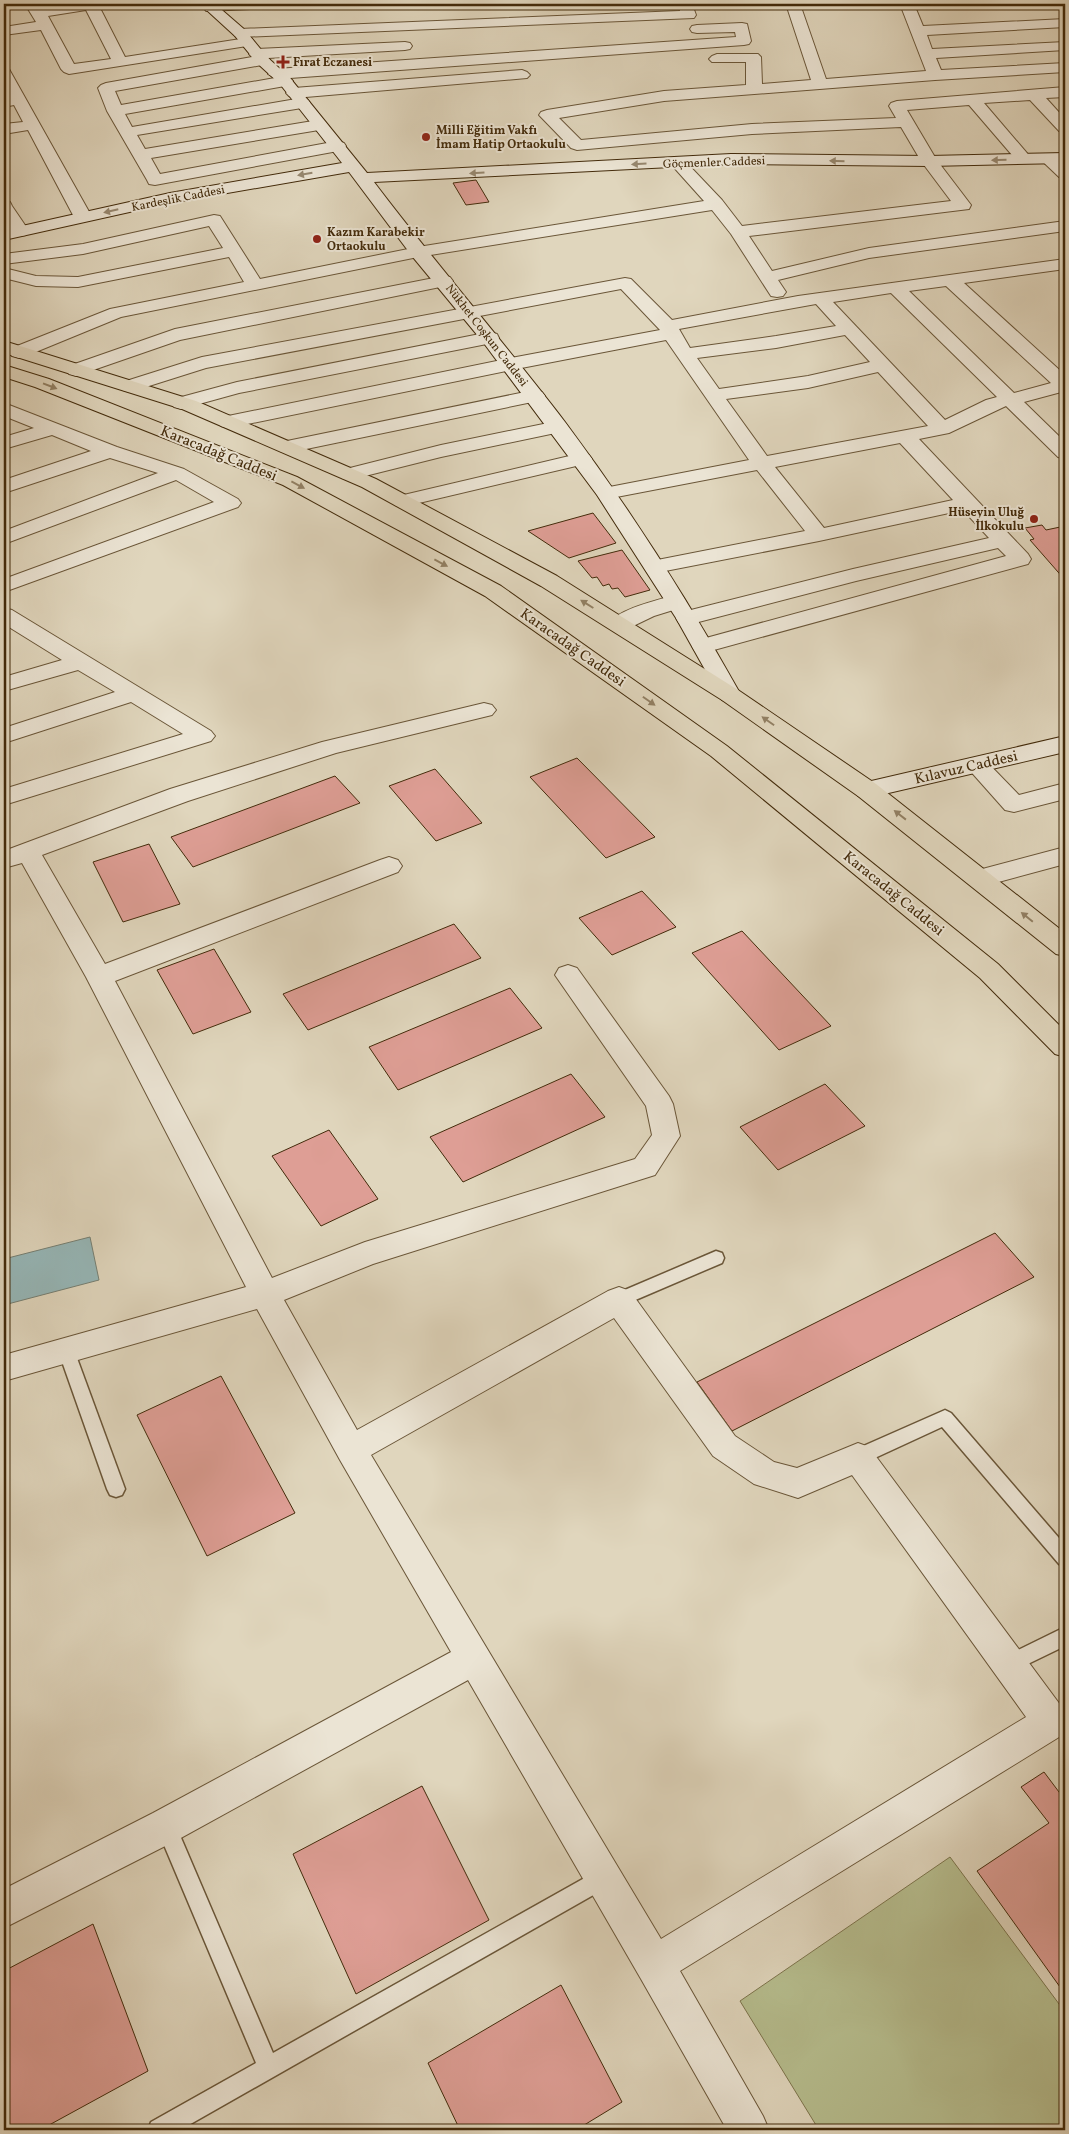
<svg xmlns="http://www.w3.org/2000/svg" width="1069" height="2134" font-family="Vollkorn,serif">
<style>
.green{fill:#b6bd8e;stroke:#7c744c}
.water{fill:#96b7b8;stroke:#757f73}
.building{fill:#de9e95;stroke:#432b0b}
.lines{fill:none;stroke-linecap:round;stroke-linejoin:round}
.lane-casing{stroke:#6a5638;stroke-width:3}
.street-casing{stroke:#6a5638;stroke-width:2}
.secondary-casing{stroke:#432b0b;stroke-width:2}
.highway-casing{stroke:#432b0b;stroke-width:2}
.lane{fill:#ebe4d4;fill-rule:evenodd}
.street{fill:#ebe4d4;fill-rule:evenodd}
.secondary{fill:#ebe4d4;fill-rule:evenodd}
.highway{fill:#e0d6bd;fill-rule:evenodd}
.oneway{fill:#978870}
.oneway2{fill:#928064}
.poi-dot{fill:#8f2418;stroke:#ebe4d4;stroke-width:2}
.labels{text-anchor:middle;stroke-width:4;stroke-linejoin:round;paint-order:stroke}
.far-poi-label{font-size:12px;font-weight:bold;fill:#432b0b;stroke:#ebe4d4;text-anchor:start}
.far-street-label{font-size:12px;fill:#432b0b;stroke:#ebe4d4}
.street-label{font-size:15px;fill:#432b0b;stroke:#ebe4d4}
</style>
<rect width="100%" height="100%" fill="#e0d6bd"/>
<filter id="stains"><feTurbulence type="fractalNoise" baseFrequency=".004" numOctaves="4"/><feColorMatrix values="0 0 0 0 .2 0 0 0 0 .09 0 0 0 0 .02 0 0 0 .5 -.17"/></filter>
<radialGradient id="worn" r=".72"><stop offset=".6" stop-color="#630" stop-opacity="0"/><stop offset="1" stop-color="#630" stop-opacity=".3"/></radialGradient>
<polygon class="green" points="950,1857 1065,2012 1065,2130 819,2130 740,2001"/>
<polygon class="water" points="90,1237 99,1280 4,1305 4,1259"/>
<g class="building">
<polygon points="476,180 489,202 466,205 453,183"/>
<polygon points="593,513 616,543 569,558 528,531"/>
<polygon points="1042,525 1046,530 1065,526 1065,588 1060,581 1065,580 1030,540 1034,539 1025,528"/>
<polygon points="622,550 650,590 625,597 618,588 612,589 609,584 603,586 597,577 592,578 578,561"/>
<polygon points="577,758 655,837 606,858 530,777"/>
<polygon points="435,769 482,823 436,841 389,786"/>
<polygon points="335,776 360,803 193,867 171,837"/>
<polygon points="149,844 180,904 123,922 93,862"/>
<polygon points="642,891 676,927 612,955 579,918"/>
<polygon points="454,924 481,958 308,1030 283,994"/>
<polygon points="742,931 831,1026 779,1050 692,953"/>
<polygon points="214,949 251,1012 193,1034 157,970"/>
<polygon points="510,988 542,1028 398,1090 369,1047"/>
<polygon points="571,1074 605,1117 463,1182 430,1137"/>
<polygon points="825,1084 865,1126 778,1170 740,1127"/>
<polygon points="329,1130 378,1199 321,1226 272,1156"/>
<polygon points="995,1233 1034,1277 732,1431 697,1382"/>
<polygon points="221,1376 295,1513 207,1556 137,1415"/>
<polygon points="1044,1772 1065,1800 1065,1994 977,1871 1049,1823 1021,1787"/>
<polygon points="422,1786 489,1920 356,1994 293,1854"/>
<polygon points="93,1924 148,2071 40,2130 4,2130 4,1971"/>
<polygon points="561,1985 622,2102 576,2130 460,2130 428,2063"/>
</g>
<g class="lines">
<g class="lane-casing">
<g id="lane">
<polygon points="716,1251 722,1253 724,1258 722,1263 619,1307 613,1305 611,1300 613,1295"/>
<polygon points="66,1343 72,1345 74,1350 125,1489 122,1495 116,1497 110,1495 107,1489 58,1350 60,1345"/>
<polygon points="945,1410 951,1413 1065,1545 1065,1566 1059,1564 942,1427 864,1463 858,1465 852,1463 849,1457 852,1451"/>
<polygon points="1065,1627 1065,1646 1009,1673 1002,1670 999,1664 1002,1658"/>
<polygon points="166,1816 173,1819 273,2053 597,1871 604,1868 611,1871 614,1878 611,1885 180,2130 148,2130 151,2122 256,2063 156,1826 159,1819"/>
</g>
</g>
<g class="street-casing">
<g id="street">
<path d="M 25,4 L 39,4 L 43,8 L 72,4 L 106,4 L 104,7 L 100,8 L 125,57 L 247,38 L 252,39 L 254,42 L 252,45 L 247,46 L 69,74 L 64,72 L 61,69 L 41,30 L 4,35 L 4,27 L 36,22 ZM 86,10 L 111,59 L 74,64 L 48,16 Z"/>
<polygon points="211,4 279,4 277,7 272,8 206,11 204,8"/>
<polygon points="678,4 692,4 696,15 694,18 240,37 235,36 233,33 235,30 240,29 680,11"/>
<polygon points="786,4 800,4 826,79 926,71 900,4 948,4 946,7 916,9 923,26 1065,19 1065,27 927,35 932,49 1065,42 1065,50 936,58 941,70 1065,63 1065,72 935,80 664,101 559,118 581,140 752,124 896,118 889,106 891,103 897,101 1065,87 1065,97 1046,98 1065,119 1065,133 1059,131 1030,100 984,103 1032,159 1030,162 1018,162 969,105 907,110 936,159 971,205 969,209 749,236 772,271 869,248 1065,221 1065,231 869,258 778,280 786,292 783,296 777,297 771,296 731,234 712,210 418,257 121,317 26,356 19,358 12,356 10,352 12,348 110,309 244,282 229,257 78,287 36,286 4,278 4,268 36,276 78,277 223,248 209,226 83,254 4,264 4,254 83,244 214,215 220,216 260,279 418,247 704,201 669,162 671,159 683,159 722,200 742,226 951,201 921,161 901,127 752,134 577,150 571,148 539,115 541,112 547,110 664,91 746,85 746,62 712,62 709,59 712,56 717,54 758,54 761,57 762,84 811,80"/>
<polygon points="742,23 747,24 751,41 749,44 744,45 290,78 293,81 290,84 285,86 125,114 132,127 302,98 308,100 310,103 308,106 302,108 137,135 145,149 319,120 325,122 327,125 325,128 319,130 151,158 160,174 338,141 344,143 346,146 344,149 338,151 155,185 149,184 147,180 107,111 98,88 101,85 106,83 252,57 249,54 252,51 257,49 405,42 410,43 412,46 410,49 405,50 268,58 270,60 267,63 262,65 115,91 121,105 275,78 268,74 271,71 276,69 736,37 735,32 697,33 692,32 690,29 692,26 697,25"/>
<polygon points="4,67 9,69 92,217 89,221 77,221 74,217 28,130 4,134 4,124 23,122 14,105 4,107 4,97 10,96 4,85"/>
<polygon points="522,70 527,72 530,75 527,78 294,98 289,96 286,93 289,90 294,88"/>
<polygon points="1048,154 1054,156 1065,166 1065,179 1059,177 1040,159 1042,156"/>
<path d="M 4,201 L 10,202 L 12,206 L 29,231 L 26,235 L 20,236 L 14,235 C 5,221 3,217 4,201 Z"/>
<path d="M 1065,259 L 1065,269 L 964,283 L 1065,375 L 1065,391 L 1024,402 L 1065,442 L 1065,459 L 1058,457 L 1006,406 L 949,433 L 919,439 L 1028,554 L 1031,559 L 1028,564 L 703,653 L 695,651 L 692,646 L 695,641 L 1006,556 L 998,548 L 856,581 L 687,625 L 679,623 L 676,618 L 679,613 L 853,569 L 989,538 L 963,510 L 819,541 L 655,573 L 647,572 L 644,567 L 647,562 L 805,531 L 757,470 L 606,499 L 599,497 L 596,493 L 599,489 L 749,460 L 666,340 L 511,370 L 228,428 L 221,426 L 218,422 L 221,418 L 228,416 L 511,358 L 660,330 L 621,289 L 206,368 L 130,392 L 123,390 L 120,386 L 123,382 L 202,357 L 625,278 L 631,279 L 672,320 L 798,296 ZM 946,286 L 1051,383 L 1014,393 L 909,291 ZM 891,293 L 997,397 L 986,400 L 945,420 L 833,302 ZM 816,304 L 836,326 L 776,336 L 690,348 L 679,329 ZM 845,335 L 870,362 L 808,376 L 719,389 L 697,358 L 776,348 ZM 878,372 L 928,426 L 767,456 L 726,399 L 808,388 ZM 900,443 L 953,500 L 824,528 L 775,467 Z"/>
<polygon points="444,276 450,277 453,281 450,285 180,340 76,376 69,374 67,370 69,366 175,329"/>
<polygon points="490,332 497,334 499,338 497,342 239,393 181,409 174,407 171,403 174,399 237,382"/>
<polygon points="535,390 542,392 545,396 542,400 287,453 280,451 277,447 280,443 287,441"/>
<polygon points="4,403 117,447 184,469 238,499 241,503 238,507 4,592 4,579 214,502 176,480 4,544 4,531 158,473 110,458 4,493 4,480 91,451 52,435 4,449 4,437 34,428 4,416"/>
<polygon points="558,421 565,423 568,427 565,431 441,457 349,480 342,478 339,474 342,470 441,445"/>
<polygon points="582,453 589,455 592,459 589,463 402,507 395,505 392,501 395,497"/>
<path d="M 675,595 L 683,597 L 686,602 L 683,607 L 654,616 L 627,629 L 619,631 L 611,629 L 608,624 C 618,609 658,600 675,595 Z"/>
<polygon points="4,608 12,610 211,731 215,736 211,741 4,805 4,789 183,734 131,702 4,743 4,728 115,692 78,670 4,691 4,677 62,660 4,624"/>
<path d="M 484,703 L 492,705 L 496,710 L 492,715 L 336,753 L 188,801 L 42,855 L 105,964 L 380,860 L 389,857 L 398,860 L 402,866 L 398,872 L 115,981 L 272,1278 L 365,1242 L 635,1159 L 652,1135 L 646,1106 L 555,975 L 559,968 L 568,965 L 577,968 L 669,1096 L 673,1104 L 680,1136 L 655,1175 L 373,1264 L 284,1300 L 357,1430 L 608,1291 L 619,1287 L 630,1291 L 735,1436 L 774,1462 L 797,1468 L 858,1443 L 869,1447 L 1064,1710 L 1065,1714 L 1064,1734 L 680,1971 L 763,2116 L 769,2130 L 727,2130 L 641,1979 L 468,1680 L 179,1839 L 4,1928 L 4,1889 L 153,1813 L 451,1652 L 340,1460 L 257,1309 L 4,1381 L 4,1355 L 246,1287 L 86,977 L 22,863 L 4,868 L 4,851 L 170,789 L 322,742 ZM 614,1318 L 713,1456 L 754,1484 L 798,1498 L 852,1475 L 1026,1717 L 661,1939 L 371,1455 Z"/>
<polygon points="977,757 985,760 1019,795 1065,783 1065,799 1014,812 1005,810 965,765 969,760"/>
<polygon points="1065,847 1065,864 980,887 971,884 967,878 971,872"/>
</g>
</g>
<g class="secondary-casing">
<g id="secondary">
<path d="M 200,4 L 215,4 L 245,30 L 267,57 L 290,78 L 367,173 L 731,154 L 929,156 L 1065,153 L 1065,163 L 929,166 L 731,164 L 374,182 C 436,264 503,341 565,422 C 630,509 688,600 741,695 L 738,700 L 730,702 L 722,700 L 676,618 L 597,495 L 483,342 L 412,256 L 349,172 L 170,203 L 4,240 L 4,230 L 170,193 L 342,163 L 280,84 L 257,63 L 235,36 Z"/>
<polygon points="1065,736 1065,752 867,798 858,796 855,790 858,784 867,782"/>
</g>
</g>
<g class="highway-casing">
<g id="highway">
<polygon points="4,341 196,401 376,479 557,576 738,690 876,784 1065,933 1065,956 1056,954 858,796 722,700 541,586 362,487 182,409 4,353"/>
<polygon points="4,365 49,379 297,477 501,586 727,746 998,964 1065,1031 1065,1057 1055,1054 980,978 711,756 485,596 283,485 35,387 4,377"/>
</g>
</g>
<use href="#lane" class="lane"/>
<use href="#street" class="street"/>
<use href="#secondary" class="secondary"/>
<use href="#highway" class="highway"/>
</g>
<defs><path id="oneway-solid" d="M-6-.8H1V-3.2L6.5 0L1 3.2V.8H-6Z" transform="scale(1.25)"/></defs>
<g class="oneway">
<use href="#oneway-solid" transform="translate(999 160) rotate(179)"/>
<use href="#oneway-solid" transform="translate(837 161) rotate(-179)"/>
<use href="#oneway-solid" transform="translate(639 164) rotate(177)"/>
<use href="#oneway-solid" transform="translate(477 173) rotate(176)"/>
<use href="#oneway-solid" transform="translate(305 174) rotate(170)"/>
<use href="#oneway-solid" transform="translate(111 211) rotate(167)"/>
</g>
<g class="oneway2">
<use href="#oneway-solid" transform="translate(50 386) rotate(21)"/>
<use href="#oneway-solid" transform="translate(298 485) rotate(28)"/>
<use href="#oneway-solid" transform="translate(441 563) rotate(28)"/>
<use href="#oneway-solid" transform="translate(587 604) rotate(-148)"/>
<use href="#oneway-solid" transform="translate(649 701) rotate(35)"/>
<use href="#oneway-solid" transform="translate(768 721) rotate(-145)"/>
<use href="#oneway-solid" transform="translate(900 815) rotate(-142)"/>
<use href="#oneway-solid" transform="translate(1027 917) rotate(-141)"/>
</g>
<g class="poi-dot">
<path d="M280.5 54.5h5v5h5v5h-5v5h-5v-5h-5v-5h5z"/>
<circle cx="426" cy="137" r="5"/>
<circle cx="317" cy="239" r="5"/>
<circle cx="1034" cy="519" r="5"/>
</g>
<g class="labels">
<g class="far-poi-label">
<text x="293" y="66">Fırat Eczanesi</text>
<text x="436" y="134">Milli Eğitim Vakfı<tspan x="436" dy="14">İmam Hatip Ortaokulu</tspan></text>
<text x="327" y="236">Kazım Karabekir<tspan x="327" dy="14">Ortaokulu</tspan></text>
<text x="1024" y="516" text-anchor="end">Hüseyin Uluğ<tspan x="1024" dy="14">İlkokulu</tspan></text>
</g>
<g class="far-street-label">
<text transform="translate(714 162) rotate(-2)" y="4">Göçmenler Caddesi</text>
<text transform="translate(178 198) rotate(-11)" y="4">Kardeşlik Caddesi</text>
<text transform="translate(487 335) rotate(52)" y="4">Nükhet Coşkun Caddesi</text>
</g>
<g class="street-label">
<text transform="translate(219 453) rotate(22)" y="5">Karacadağ Caddesi</text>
<text transform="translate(573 647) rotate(35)" y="5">Karacadağ Caddesi</text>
<text transform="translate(966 767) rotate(-13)" y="5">Kılavuz Caddesi</text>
<text transform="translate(894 893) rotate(39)" y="5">Karacadağ Caddesi</text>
</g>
</g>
<rect width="1069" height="2134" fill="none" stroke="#e0d6bd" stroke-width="20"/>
<rect x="5" y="5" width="1059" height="2124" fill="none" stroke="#432b0b" stroke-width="2.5"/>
<rect x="10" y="10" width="1049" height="2114" fill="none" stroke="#432b0b"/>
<rect width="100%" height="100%" filter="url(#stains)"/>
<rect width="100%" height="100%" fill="url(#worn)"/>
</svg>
